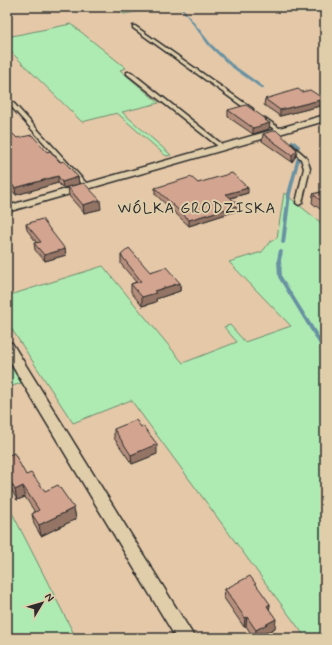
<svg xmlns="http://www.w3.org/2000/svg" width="332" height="645" font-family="Mynerve,sans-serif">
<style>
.green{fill:#aeebb2;stroke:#6c8b6e}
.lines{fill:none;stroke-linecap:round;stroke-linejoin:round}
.stream{fill:#6891a2;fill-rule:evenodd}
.lane-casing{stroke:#2b2b2b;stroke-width:3}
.street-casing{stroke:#2b2b2b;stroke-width:3}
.lane{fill:#e0ceab;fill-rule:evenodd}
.street{fill:#e0ceab;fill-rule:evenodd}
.wall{fill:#b58e7c;stroke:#2b2b2b}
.shaded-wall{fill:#947465;stroke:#2b2b2b}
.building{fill:#d3a590;stroke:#2b2b2b}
.labels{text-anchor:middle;stroke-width:4;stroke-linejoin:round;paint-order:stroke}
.quarter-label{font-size:15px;letter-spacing:1px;fill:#2b2b2b;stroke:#e0ceab}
</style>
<rect width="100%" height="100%" fill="#e4c8a8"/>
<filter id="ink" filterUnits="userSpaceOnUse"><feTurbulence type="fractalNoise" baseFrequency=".025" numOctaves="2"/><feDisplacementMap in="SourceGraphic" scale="8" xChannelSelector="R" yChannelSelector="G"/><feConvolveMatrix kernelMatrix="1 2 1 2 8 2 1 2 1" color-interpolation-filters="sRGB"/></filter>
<g filter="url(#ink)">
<g class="green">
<polygon points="112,7 162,7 124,14"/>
<polygon points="71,24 126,68 120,70 159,103 122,112 171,155 166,156 117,113 82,122 7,48 7,37"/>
<polygon points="284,193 325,226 325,638 306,638 131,400 73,423 7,322 7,296 103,266 183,363 237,342 224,327 230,325 245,342 291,326 229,262 262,252 270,242 277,238"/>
<polygon points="7,360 21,383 7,388"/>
<polygon points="7,503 76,638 7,638"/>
</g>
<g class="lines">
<g class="stream">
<polygon points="180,7 182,7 211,44 232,64 264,87 264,89 262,89 230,66 209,46"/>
<polygon points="291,140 293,140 300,146 300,148 298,148 291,142"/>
<polygon points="297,157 299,157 300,158 291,194 285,243 283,244 281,243 287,194"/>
<polygon points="279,250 281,250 283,251 281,260 282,277 325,346 325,352 323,351 278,277 277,260"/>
</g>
<g class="lane-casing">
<g id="lane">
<polygon points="133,26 135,26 253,109 253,111 249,111 133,28"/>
<polygon points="127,72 131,72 223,145 223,147 219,147 127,74"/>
<polygon points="7,98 9,98 88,185 88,187 84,187 7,102"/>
<polygon points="261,118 265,118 282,130 277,131 261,120"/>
<polygon points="291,144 306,157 310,168 302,203 299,205 296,203 304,168 301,159 288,146"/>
</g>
</g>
<g class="street-casing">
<g id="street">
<polygon points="325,115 325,121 7,212 7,206"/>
<polygon points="7,342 12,343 195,638 176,638 7,357"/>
</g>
</g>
<use href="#lane" class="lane"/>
<use href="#street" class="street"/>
</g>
<g class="wall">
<polygon points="302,92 324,99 324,105 280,116 264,105 265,99"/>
<polygon points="228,110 266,119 269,129 253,134 228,117"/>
<polygon points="7,130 17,138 47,152 60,162 78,177 79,184 63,188 58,183 16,195 7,184"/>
<polygon points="263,134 296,156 292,162 262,141"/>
<polygon points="198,183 248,193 231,198 239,210 189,226 155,194 155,188"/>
<polygon points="68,187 101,209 84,213 69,196"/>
<polygon points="325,191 325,212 324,212 312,203 313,194"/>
<polygon points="26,224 65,249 66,255 45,261 35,250 34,243 37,243 27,230"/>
<polygon points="121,255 150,272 180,283 180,291 156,299 156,302 142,306 131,292 131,284 136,282 121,264"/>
<polygon points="114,429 157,454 132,464 114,438"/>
<polygon points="7,456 26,475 45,491 74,508 76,519 41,536 34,524 32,514 35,512 25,497 17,500 7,481"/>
<polygon points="225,589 270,604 269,610 275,628 257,638 254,638 246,626 244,627 224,598"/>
</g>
<g class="shaded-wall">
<polygon points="324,99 324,105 280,116 280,110"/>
<polygon points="266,119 266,124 270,123 269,129 253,134 253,128"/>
<polygon points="297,150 296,156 292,162 292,155"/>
<polygon points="58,176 58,183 16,195 15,188"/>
<polygon points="78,177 79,184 63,188 62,182"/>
<polygon points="248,188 248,193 226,199 226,194"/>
<polygon points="100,200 101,209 84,213 83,205"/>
<polygon points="239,205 239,210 189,226 189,220"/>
<polygon points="10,242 11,250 7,251 7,243"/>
<polygon points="65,249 66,255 45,261 44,255"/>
<polygon points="180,283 180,291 156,299 156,302 142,306 142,297 154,291"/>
<polygon points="157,444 157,454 132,464 131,455"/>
<polygon points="23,486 25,497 17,500 15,490"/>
<polygon points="74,508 76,519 41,536 39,525"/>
<polygon points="270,604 269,613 267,606"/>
<polygon points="247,617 246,626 244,627 245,618"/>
<polygon points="276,619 275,628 257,638 255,638 256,630"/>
</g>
<g class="building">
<polygon points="298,89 302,92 310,90 324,99 280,110 265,99"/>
<polygon points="246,105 266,119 265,120 270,123 253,128 228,110"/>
<polygon points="7,130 9,130 17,138 32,135 47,152 50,151 60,162 64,161 78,177 62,182 58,176 15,188 7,179"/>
<polygon points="276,130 297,150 292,155 263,134"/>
<polygon points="232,173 248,188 226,194 239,205 189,220 155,188 191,177 198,183"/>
<polygon points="84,183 100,200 83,205 68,187"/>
<polygon points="325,191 325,204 313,194"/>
<polygon points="42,219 65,249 44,255 34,243 41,242 26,224"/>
<polygon points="7,239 10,242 7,243"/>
<polygon points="129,248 150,272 166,267 180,283 154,291 156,293 142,297 131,284 141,281 121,255"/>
<polygon points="136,420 141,427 143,426 157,444 131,455 114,429"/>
<polygon points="14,453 26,475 31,473 45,491 58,485 74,508 39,525 32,514 39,510 23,486 15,490 7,474 7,456"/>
<polygon points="250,576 270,604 267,606 276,619 256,630 247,617 245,618 225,589"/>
</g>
</g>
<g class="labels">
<g class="quarter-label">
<text x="197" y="213">WÓLKA GRODZISKA</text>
</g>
</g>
<rect width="332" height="645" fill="none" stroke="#e0ceab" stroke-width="24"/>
<rect x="12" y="12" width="308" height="621" fill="none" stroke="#2b2b2b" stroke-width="1.5" filter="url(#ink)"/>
<g transform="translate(42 603) rotate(52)" stroke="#e0ceab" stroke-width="3" paint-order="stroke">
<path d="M0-3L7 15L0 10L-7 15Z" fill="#2b2b2b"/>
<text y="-6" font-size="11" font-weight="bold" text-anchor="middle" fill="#2b2b2b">N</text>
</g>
</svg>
